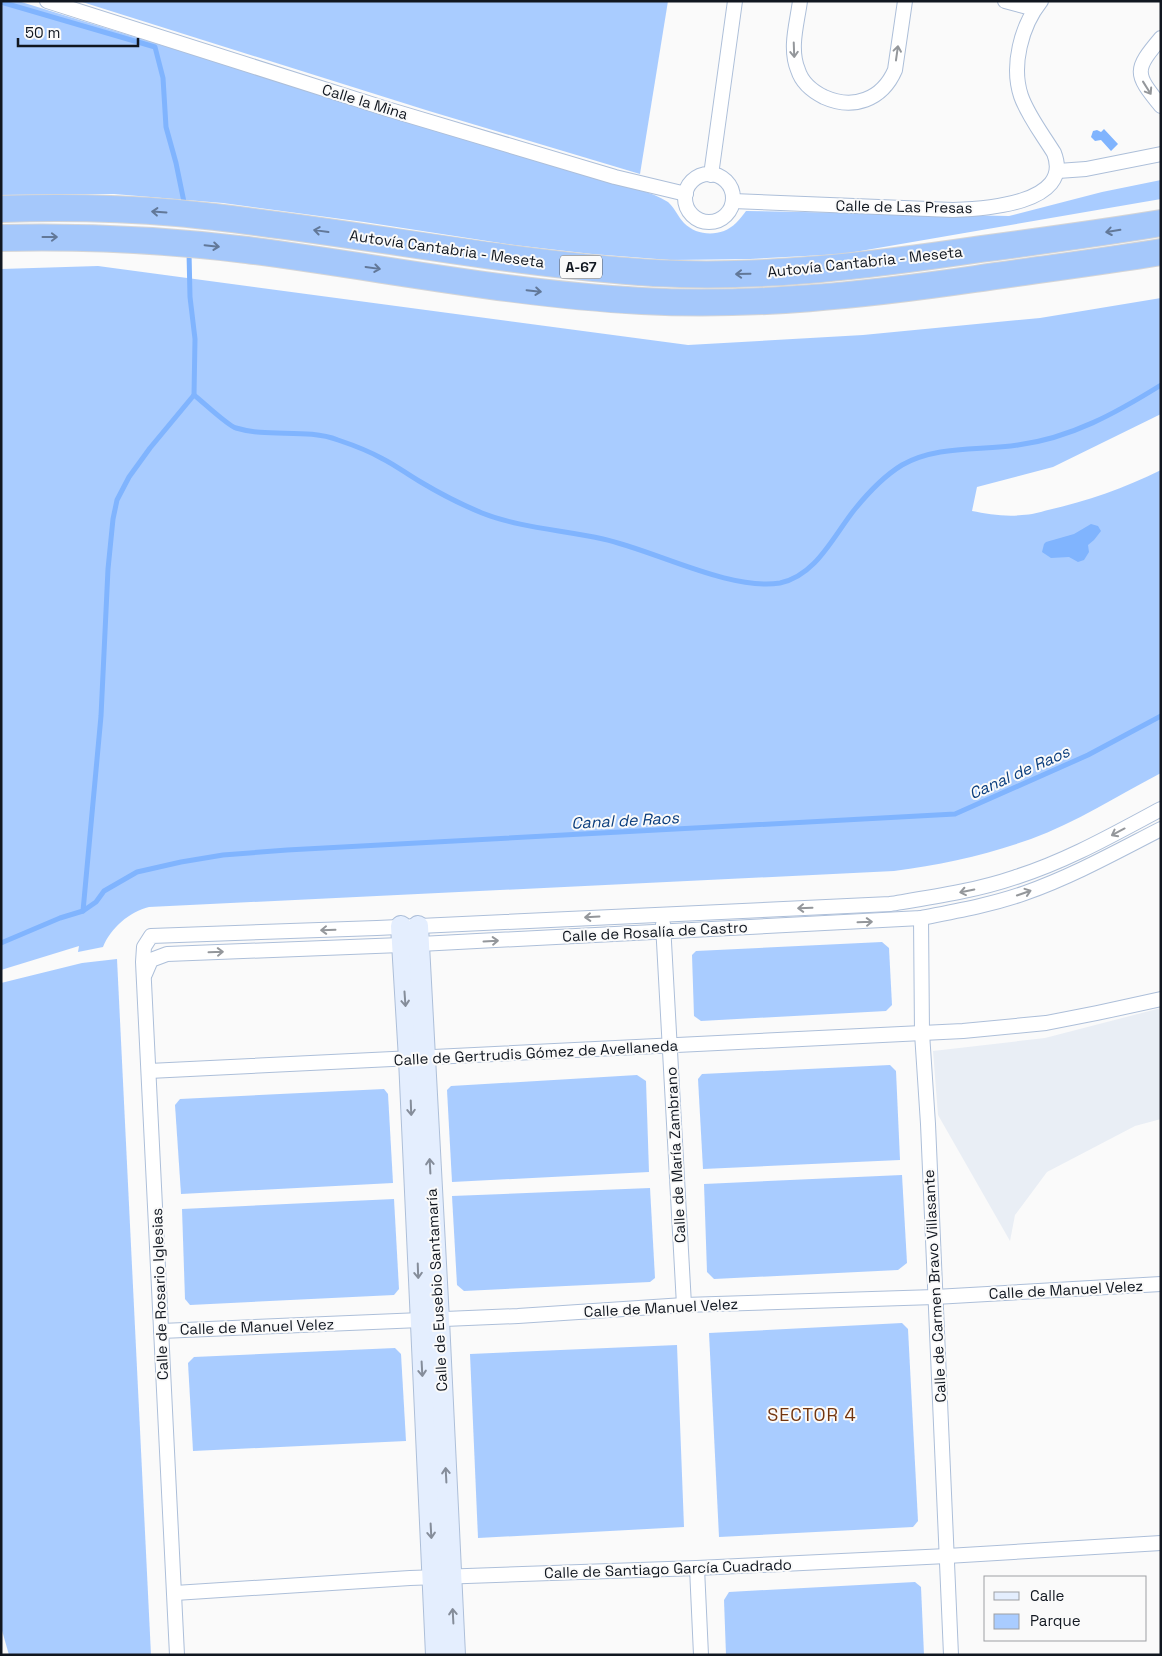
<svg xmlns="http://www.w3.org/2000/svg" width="1162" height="1656" font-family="'Space Grotesk',sans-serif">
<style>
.built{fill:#e9eef5}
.green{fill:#a9ccff}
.water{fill:#80b4fe}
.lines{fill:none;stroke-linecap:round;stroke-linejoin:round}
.stream{stroke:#80b4fe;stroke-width:5}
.street-casing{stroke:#adbfd9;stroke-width:16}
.secondary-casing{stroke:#adbfd9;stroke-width:22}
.highway-casing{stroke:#d4d5d7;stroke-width:28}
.street{stroke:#fff;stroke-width:14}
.secondary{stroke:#e4eefe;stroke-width:20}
.highway{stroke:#a5c8fb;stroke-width:26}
.oneway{stroke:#94979b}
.oneway2{stroke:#627898}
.oneway3{stroke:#858d9a}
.labels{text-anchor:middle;stroke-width:4;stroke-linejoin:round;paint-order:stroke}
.shield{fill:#fafafa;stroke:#575b61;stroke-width:1}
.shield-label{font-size:14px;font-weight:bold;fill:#111720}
.street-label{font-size:15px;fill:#111720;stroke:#fafafa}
.water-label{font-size:16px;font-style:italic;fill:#0a3d7d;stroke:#fafafa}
.quarter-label{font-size:18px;letter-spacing:1px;fill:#73350f;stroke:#fafafa}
</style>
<rect width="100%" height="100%" fill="#fafafa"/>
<polygon class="built" points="1161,1008 1161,1119 1135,1126 1047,1172 1015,1215 1010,1241 938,1115 933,1051 1045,1038"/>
<g class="green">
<path d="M 1,1 L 18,1 L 606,182 C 625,186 651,191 668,202 C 675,208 678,217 684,223 C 698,237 722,237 736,223 C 740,219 743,215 746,211 L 1009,216 L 1102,192 L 1161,180 L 1161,199 L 843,254 L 750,259 L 670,260 L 592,254 L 514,245 L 364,222 L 223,203 L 114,194 L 1,195 Z"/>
<polygon points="79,1 668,1 640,174 429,111"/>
<path d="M 98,266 L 688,345 L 863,335 L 1040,318 L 1161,298 L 1161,414 L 1053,467 L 977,487 L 972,511 C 987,514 1006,517 1022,515 C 1031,515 1040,512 1048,510 C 1087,501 1125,488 1161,470 L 1161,773 C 1119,795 1075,823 1031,839 C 986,855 941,865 894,871 L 149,907 C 130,911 110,929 103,947 L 78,952 L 79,946 L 1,970 L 1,269 Z"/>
<polygon points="882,942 889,948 892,1005 886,1011 701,1021 694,1016 692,955 696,951"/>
<polygon points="117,959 151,1655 9,1655 1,1627 1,983 82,963"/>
<polygon points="890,1065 896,1071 900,1160 703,1169 698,1079 702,1074"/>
<polygon points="637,1075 646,1081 649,1172 452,1182 447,1090 451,1086"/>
<polygon points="384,1089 388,1094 393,1183 181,1194 175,1105 180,1099"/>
<polygon points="902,1175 907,1263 898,1270 714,1279 707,1272 704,1184"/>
<polygon points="650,1188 655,1278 650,1282 464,1291 457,1285 452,1196"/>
<polygon points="394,1199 399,1289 394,1295 190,1305 185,1299 182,1209"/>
<polygon points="902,1323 908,1329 918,1521 913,1527 719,1537 709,1333"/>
<polygon points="677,1345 684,1527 478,1538 470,1354"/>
<polygon points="395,1348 401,1354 406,1441 193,1451 188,1363 194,1357"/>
<polygon points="915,1582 921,1587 924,1655 726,1655 724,1600 729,1592"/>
</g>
<g class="water">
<polygon points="1104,129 1118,144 1111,151 1101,140 1095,141 1091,137 1093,131 1097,130 1101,132"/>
<polygon points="1091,524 1098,526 1101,531 1094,540 1088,545 1089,552 1084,560 1078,562 1069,557 1051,558 1042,552 1044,544 1046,542 1074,534"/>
</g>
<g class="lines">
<g class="stream">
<polyline points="1,2 155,47 163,78 166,127 176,163 185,207"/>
<path d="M 194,395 C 203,402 228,426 236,428 C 269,438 306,428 338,440 C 353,445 369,451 383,459 C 395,465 407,474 419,481 C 439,493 460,504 482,513 C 520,528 563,530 603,539 C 654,550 729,591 780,583 C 816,576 834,535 855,509 C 868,493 884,476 902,465 C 938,445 979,451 1018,445 C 1071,438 1116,413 1161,385"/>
<polyline points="83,911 101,716 108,569 113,519 117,500 129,477 150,448 194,395 195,339 190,297 189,252"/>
<polyline points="1,943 60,918 83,911 96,902 104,891 137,872 181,862 223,855 287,850 955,814 1088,755 1161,716"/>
</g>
<g class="street-casing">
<g id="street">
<polyline points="47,1 387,109 615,177 686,194"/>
<path d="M 800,1 C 797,24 789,48 798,70 C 802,83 812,91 824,97 C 853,110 882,100 895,70 L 905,1"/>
<polyline points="1005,1 1035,9"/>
<path d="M 1161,38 C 1134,70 1134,73 1161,106"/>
<polyline points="1058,171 1086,169 1161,154"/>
<circle cx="709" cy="198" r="24"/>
<polyline points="711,175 735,1"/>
<path d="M 733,201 L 953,210 C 983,209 1074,204 1054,153 C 1043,135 1028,116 1021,96 C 1011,66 1021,26 1041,1"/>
<polyline points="921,918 922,1033 928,1124 951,1655"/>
<polyline points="663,924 684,1305"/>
<path d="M 145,974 L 151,960 L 167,954 L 401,945 L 921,918 C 956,911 991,905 1025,893 C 1073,876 1116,852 1161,829"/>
<polyline points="149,1071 963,1031 1046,1023 1097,1013 1161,999"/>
<polyline points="161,1331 518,1316 684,1305 935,1297 1161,1284"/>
<polyline points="697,1568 701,1655"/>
<polyline points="175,1593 410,1578 697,1568 947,1556 1161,1543"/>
<path d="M 177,1655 L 143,962 L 144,947 L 151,936 L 377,928 L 890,904 C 933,897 975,891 1016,877 C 1067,861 1114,834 1161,809"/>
</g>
</g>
<g class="secondary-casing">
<g id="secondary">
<polyline points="401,926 409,1059 436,1655"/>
<polyline points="418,926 439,1320 455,1655"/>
</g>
</g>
<g class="highway-casing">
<g id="highway">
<path d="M 1,209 C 60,207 118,208 177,213 C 337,228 494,263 654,273 C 764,279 873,265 981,249 C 1041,241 1101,233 1161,223"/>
<path d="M 1,238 C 84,236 165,240 247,250 C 379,267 509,294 642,301 C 754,307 865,295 975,279 C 1037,270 1099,262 1161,252"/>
</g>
</g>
<use href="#street" class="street"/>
<use href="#secondary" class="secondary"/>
<use href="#highway" class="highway"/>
</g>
<defs><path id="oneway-shaft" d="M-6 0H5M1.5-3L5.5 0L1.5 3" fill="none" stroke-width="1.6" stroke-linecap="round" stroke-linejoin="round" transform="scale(1.25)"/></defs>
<g class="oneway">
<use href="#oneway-shaft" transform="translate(794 50) rotate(88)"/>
<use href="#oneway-shaft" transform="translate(897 53) rotate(-82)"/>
<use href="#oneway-shaft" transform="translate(1147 88) rotate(58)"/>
<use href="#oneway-shaft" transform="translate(1118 832) rotate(152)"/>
<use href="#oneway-shaft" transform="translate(967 891) rotate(168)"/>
<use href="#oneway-shaft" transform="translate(1024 893) rotate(-19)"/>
<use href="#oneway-shaft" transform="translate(805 908) rotate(178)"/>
<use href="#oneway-shaft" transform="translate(592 917) rotate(177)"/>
<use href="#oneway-shaft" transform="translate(865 922) rotate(-2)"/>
<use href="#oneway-shaft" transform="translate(328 930) rotate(178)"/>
<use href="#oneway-shaft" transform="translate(491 941) rotate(-3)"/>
<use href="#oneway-shaft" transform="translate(216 952) rotate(-2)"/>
</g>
<g class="oneway2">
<use href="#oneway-shaft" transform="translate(159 212) rotate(-176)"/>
<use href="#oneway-shaft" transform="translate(321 231) rotate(-172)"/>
<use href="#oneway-shaft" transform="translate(1113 231) rotate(171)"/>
<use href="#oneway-shaft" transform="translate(50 237)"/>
<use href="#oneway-shaft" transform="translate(212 246) rotate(6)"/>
<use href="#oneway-shaft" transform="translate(373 268) rotate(8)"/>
<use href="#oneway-shaft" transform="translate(743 274) rotate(179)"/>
<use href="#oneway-shaft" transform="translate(534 291) rotate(6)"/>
</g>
<g class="oneway3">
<use href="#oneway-shaft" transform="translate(405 999) rotate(86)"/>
<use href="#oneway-shaft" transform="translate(411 1108) rotate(88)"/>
<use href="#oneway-shaft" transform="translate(430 1166) rotate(-93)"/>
<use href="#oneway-shaft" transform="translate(418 1271) rotate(88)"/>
<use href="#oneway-shaft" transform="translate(422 1369) rotate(87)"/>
<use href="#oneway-shaft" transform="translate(446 1475) rotate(-93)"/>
<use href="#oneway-shaft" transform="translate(431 1531) rotate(87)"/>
<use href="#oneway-shaft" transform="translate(453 1616) rotate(-93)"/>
</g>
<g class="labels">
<rect class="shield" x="560" y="255.5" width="42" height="23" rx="4"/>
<g class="shield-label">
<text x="581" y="272">A-67</text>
</g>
<g class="street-label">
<text transform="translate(365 102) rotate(17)" y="5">Calle la Mina</text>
<text transform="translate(904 207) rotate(1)" y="5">Calle de Las Presas</text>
<text transform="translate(447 249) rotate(8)" y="5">Autovía Cantabria - Meseta</text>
<text transform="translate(865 262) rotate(-6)" y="5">Autovía Cantabria - Meseta</text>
<text transform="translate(655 932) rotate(-3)" y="5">Calle de Rosalía de Castro</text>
<text transform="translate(536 1053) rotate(-3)" y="5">Calle de Gertrudis Gómez de Avellaneda</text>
<text transform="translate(676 1155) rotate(-93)" y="5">Calle de María Zambrano</text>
<text transform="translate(935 1286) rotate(-93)" y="5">Calle de Carmen Bravo Villasante</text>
<text transform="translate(437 1290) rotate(-93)" y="5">Calle de Eusebio Santamaría</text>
<text transform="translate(1066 1290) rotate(-3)" y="5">Calle de Manuel Velez</text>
<text transform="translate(160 1294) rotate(-92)" y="5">Calle de Rosario Iglesias</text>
<text transform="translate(661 1308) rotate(-3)" y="5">Calle de Manuel Velez</text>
<text transform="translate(257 1327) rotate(-2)" y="5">Calle de Manuel Velez</text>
<text transform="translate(668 1569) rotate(-2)" y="5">Calle de Santiago García Cuadrado</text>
</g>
<g class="water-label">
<text transform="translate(1019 772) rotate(-24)" y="6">Canal de Raos</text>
<text transform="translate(625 820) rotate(-3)" y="6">Canal de Raos</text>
</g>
<g class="quarter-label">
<text x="812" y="1421">SECTOR 4</text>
</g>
</g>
<rect width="1162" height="1656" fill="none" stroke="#111720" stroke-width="5"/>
<rect x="984" y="1576" width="162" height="65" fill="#fafafa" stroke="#9d9fa3"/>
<rect x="994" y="1592" width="25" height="8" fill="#e4eefe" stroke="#9d9fa3"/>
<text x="1030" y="1601" font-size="15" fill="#111720">Calle</text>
<rect x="994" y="1614" width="25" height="15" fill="#a9ccff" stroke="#9d9fa3"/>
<text x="1030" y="1626" font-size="15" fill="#111720">Parque</text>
<path d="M18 38v8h120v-8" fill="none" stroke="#111720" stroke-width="2.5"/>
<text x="25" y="38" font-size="15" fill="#111720" stroke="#fafafa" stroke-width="4" paint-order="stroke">50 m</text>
</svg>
